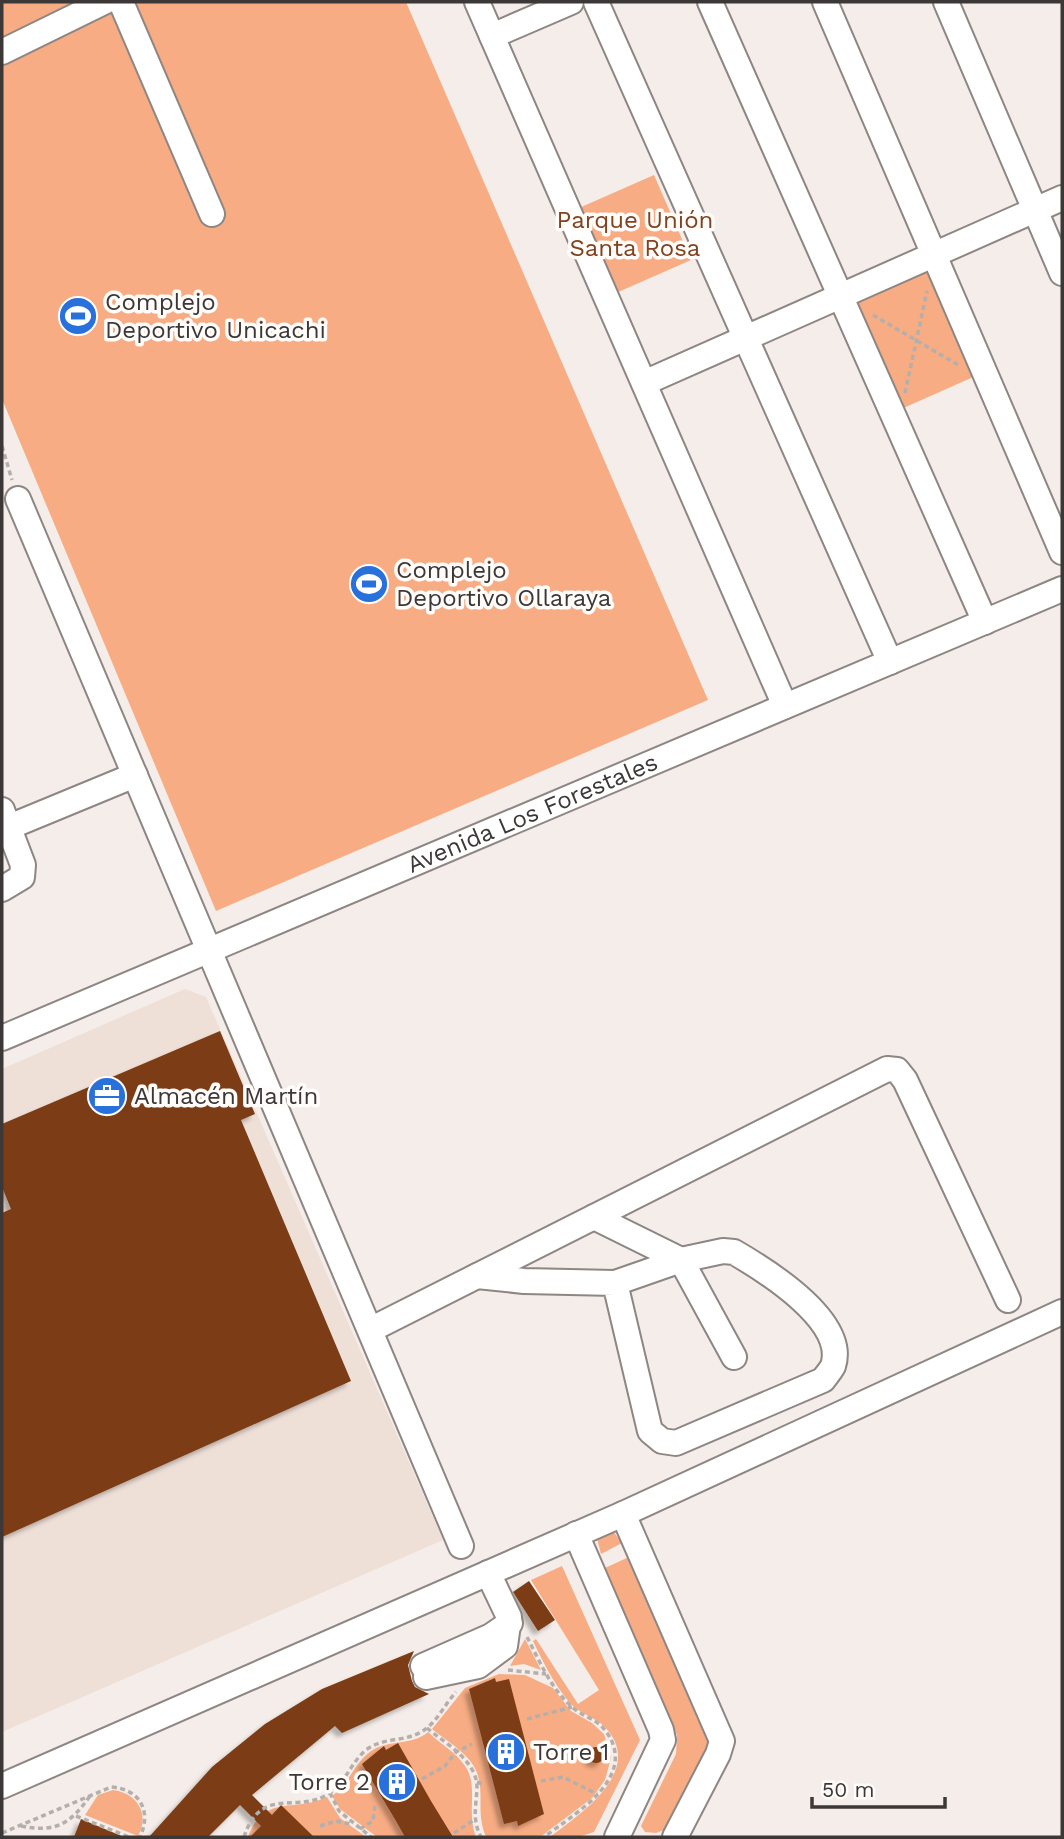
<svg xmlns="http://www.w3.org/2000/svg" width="1064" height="1839" font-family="'Work Sans',sans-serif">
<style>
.built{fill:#eedfd7}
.green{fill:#f7ac83}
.building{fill:#7b3c13;filter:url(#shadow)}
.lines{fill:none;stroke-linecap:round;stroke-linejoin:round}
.minor-casing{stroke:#8d8683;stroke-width:28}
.path{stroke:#b5afac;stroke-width:3.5;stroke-dasharray:5 3.5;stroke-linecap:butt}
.minor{stroke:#fff;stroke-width:24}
.labels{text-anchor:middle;stroke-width:7;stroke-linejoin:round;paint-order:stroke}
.park-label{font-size:24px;fill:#7f4321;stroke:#fffcfa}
.poi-label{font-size:24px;fill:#3b3837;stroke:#fffcfa;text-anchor:start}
.street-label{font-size:24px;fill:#3b3837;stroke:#fffcfa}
</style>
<defs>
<filter id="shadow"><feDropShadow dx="-4.5" dy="4.5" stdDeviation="2" flood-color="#0004"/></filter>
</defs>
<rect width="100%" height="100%" fill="#f5ede9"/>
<polygon class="built" points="185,989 206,997 443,1540 2,1732 2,1207 6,1205 2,1195 2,1069"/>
<g class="green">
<polygon points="2,2 406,2 708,700 216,911 2,399"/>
<polygon points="654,175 691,260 616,293 579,208"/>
<polygon points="931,263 980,374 899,410 850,299"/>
<polygon points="613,1531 622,1543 601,1554 597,1538"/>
<polygon points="629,1557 709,1730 710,1746 667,1829 656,1833 645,1832 641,1826 676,1754 677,1735 605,1568"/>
<path d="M 562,1566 L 640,1740 L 594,1832 L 578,1837 L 550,1837 C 580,1814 646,1771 605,1727 C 594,1716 579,1714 569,1702 C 554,1684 543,1662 533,1641 L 536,1639 L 578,1704 L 599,1690 L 531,1580 Z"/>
<polygon points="525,1639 541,1670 524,1664 510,1666"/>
<path d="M 499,1674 L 525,1675 L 553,1688 L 571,1711 L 592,1723 L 604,1734 L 611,1758 L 605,1780 L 592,1798 L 540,1837 L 486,1837 C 476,1813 484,1797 478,1776 C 473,1756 448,1742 432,1729 L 465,1688 Z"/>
<path d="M 428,1732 C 439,1743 456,1752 465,1766 C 479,1786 466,1812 476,1837 L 377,1837 L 340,1809 L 332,1796 C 349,1784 354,1763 371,1751 C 389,1739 412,1746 428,1732 Z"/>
<path d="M 113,1790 C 137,1793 150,1814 138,1836 L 85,1815 L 98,1795 Z"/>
<path d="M 327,1797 L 340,1818 L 366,1837 L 248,1837 C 264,1793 294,1813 327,1797 Z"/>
</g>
<g class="building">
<polygon points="220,1031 255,1114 241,1120 351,1381 2,1537 2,1213 11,1209 2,1187 2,1124"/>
<polygon points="529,1581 555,1620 538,1631 513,1592"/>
<polygon points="414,1651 408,1665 412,1681 415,1687 429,1694 342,1733 335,1726 252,1795 272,1815 281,1805 314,1837 250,1837 261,1826 240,1805 208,1837 149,1837 212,1767 265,1724 322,1689"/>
<polygon points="495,1678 496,1682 509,1679 544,1814 518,1826 517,1821 504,1824 469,1689"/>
<polygon points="398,1743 431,1801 453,1837 405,1837 396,1821 362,1764 384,1746 386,1750"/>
<circle cx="596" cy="1755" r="8"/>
<polygon points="81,1819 124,1837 74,1837"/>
</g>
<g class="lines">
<g class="minor-casing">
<g id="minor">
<polyline points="121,2 212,214"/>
<polyline points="477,2 785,706"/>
<polyline points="596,2 890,662"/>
<polyline points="710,2 985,622"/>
<polyline points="825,2 1062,552"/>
<polyline points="946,2 1062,273"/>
<polyline points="492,36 571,2"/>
<polyline points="2,52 104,2"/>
<polyline points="644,383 1062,198"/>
<polyline points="18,499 461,1546"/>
<polyline points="2,810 23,865 22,877 2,889"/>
<polyline points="9,827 135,775"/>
<path id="s1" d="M 2,1038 L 1062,589"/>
<polyline points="594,1217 681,1260 734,1357"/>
<path d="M 477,1276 L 524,1281 L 615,1283 L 681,1260 L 723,1251 L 734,1252 C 765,1270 848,1321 833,1366 C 831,1370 826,1376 823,1380 L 676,1443 L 662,1441 L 650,1431 L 615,1283"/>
<polyline points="370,1330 887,1069 897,1070 905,1080 1008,1300"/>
<polyline points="623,1514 722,1741 718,1754 675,1837"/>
<polyline points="576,1534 661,1730 663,1740 617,1837"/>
<polyline points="423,1666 491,1636 510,1623"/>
<polyline points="426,1677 478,1666 505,1646 509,1617 488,1573"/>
<polyline points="2,1786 623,1514 1062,1312"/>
</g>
</g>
<g class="path">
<polyline points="873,315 960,366"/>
<polyline points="905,393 927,291"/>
<polyline points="2,446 12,480"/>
<path d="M 527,1637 C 539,1660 550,1687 570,1705 C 580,1716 596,1718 605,1730 C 641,1777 574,1814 544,1837"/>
<polyline points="508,1670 546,1674"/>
<polyline points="527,1719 572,1707"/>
<path d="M 427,1728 C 446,1744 478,1761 477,1789 C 476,1807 472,1820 481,1837"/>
<polyline points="422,1779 445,1766 456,1752 472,1744"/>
<polyline points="541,1781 563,1777 597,1794"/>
<polyline points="477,1782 485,1785"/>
<polyline points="330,1793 339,1811 371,1837"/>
<polyline points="76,1816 129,1837"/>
<path d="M 21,1826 C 56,1833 70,1824 90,1796"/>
<polyline points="320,1826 336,1821 351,1824"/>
<polyline points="360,1829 373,1821 375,1806"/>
<path d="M 2,1833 L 111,1787 C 140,1789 152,1811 140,1837"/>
<polyline points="454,1833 474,1820"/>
<path d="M 244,1837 C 260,1788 292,1811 323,1797 C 345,1787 349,1764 366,1750 C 383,1737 404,1742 421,1732 C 437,1723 444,1705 456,1692"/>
</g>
<use href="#minor" class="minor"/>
</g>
<defs>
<g id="stadium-disc" transform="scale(2.0125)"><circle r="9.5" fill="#2871dd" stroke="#fffcfa"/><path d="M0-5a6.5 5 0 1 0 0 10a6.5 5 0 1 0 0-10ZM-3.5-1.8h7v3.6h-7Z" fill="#fff"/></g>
<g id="office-disc" transform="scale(2.0125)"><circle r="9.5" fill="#2871dd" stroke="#fffcfa"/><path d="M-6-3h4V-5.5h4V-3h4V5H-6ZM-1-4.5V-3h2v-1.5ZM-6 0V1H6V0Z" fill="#fff"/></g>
<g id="building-disc" transform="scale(2.0125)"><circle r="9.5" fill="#2871dd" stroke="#fffcfa"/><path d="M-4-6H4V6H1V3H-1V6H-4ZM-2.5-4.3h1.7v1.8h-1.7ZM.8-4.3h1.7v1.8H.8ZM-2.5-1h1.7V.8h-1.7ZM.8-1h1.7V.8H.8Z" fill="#fff"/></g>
</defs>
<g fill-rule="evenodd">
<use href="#stadium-disc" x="78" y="316"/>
<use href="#stadium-disc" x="369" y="584"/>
<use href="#office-disc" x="107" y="1096"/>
<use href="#building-disc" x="506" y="1752"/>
<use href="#building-disc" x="397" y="1782"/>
</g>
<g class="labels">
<g class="park-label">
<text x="635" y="228">Parque Unión<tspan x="635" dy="28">Santa Rosa</tspan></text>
</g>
<g class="poi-label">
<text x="105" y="310">Complejo<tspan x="105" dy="28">Deportivo Unicachi</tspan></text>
<text x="396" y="578">Complejo<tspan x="396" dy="28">Deportivo Ollaraya</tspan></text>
<text x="134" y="1104">Almacén Martín</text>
<text x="533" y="1760">Torre 1</text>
<text x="370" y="1790" text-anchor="end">Torre 2</text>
</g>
<g class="street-label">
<text dy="8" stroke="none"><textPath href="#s1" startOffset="576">Avenida Los Forestales</textPath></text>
</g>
</g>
<rect width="1064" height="1839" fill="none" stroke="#3b3837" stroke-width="7"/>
<path d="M812 1797v10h133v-10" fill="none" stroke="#3b3837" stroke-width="3.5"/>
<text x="822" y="1797" font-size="21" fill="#3b3837" stroke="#fffcfa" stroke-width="5" paint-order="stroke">50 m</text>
</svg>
